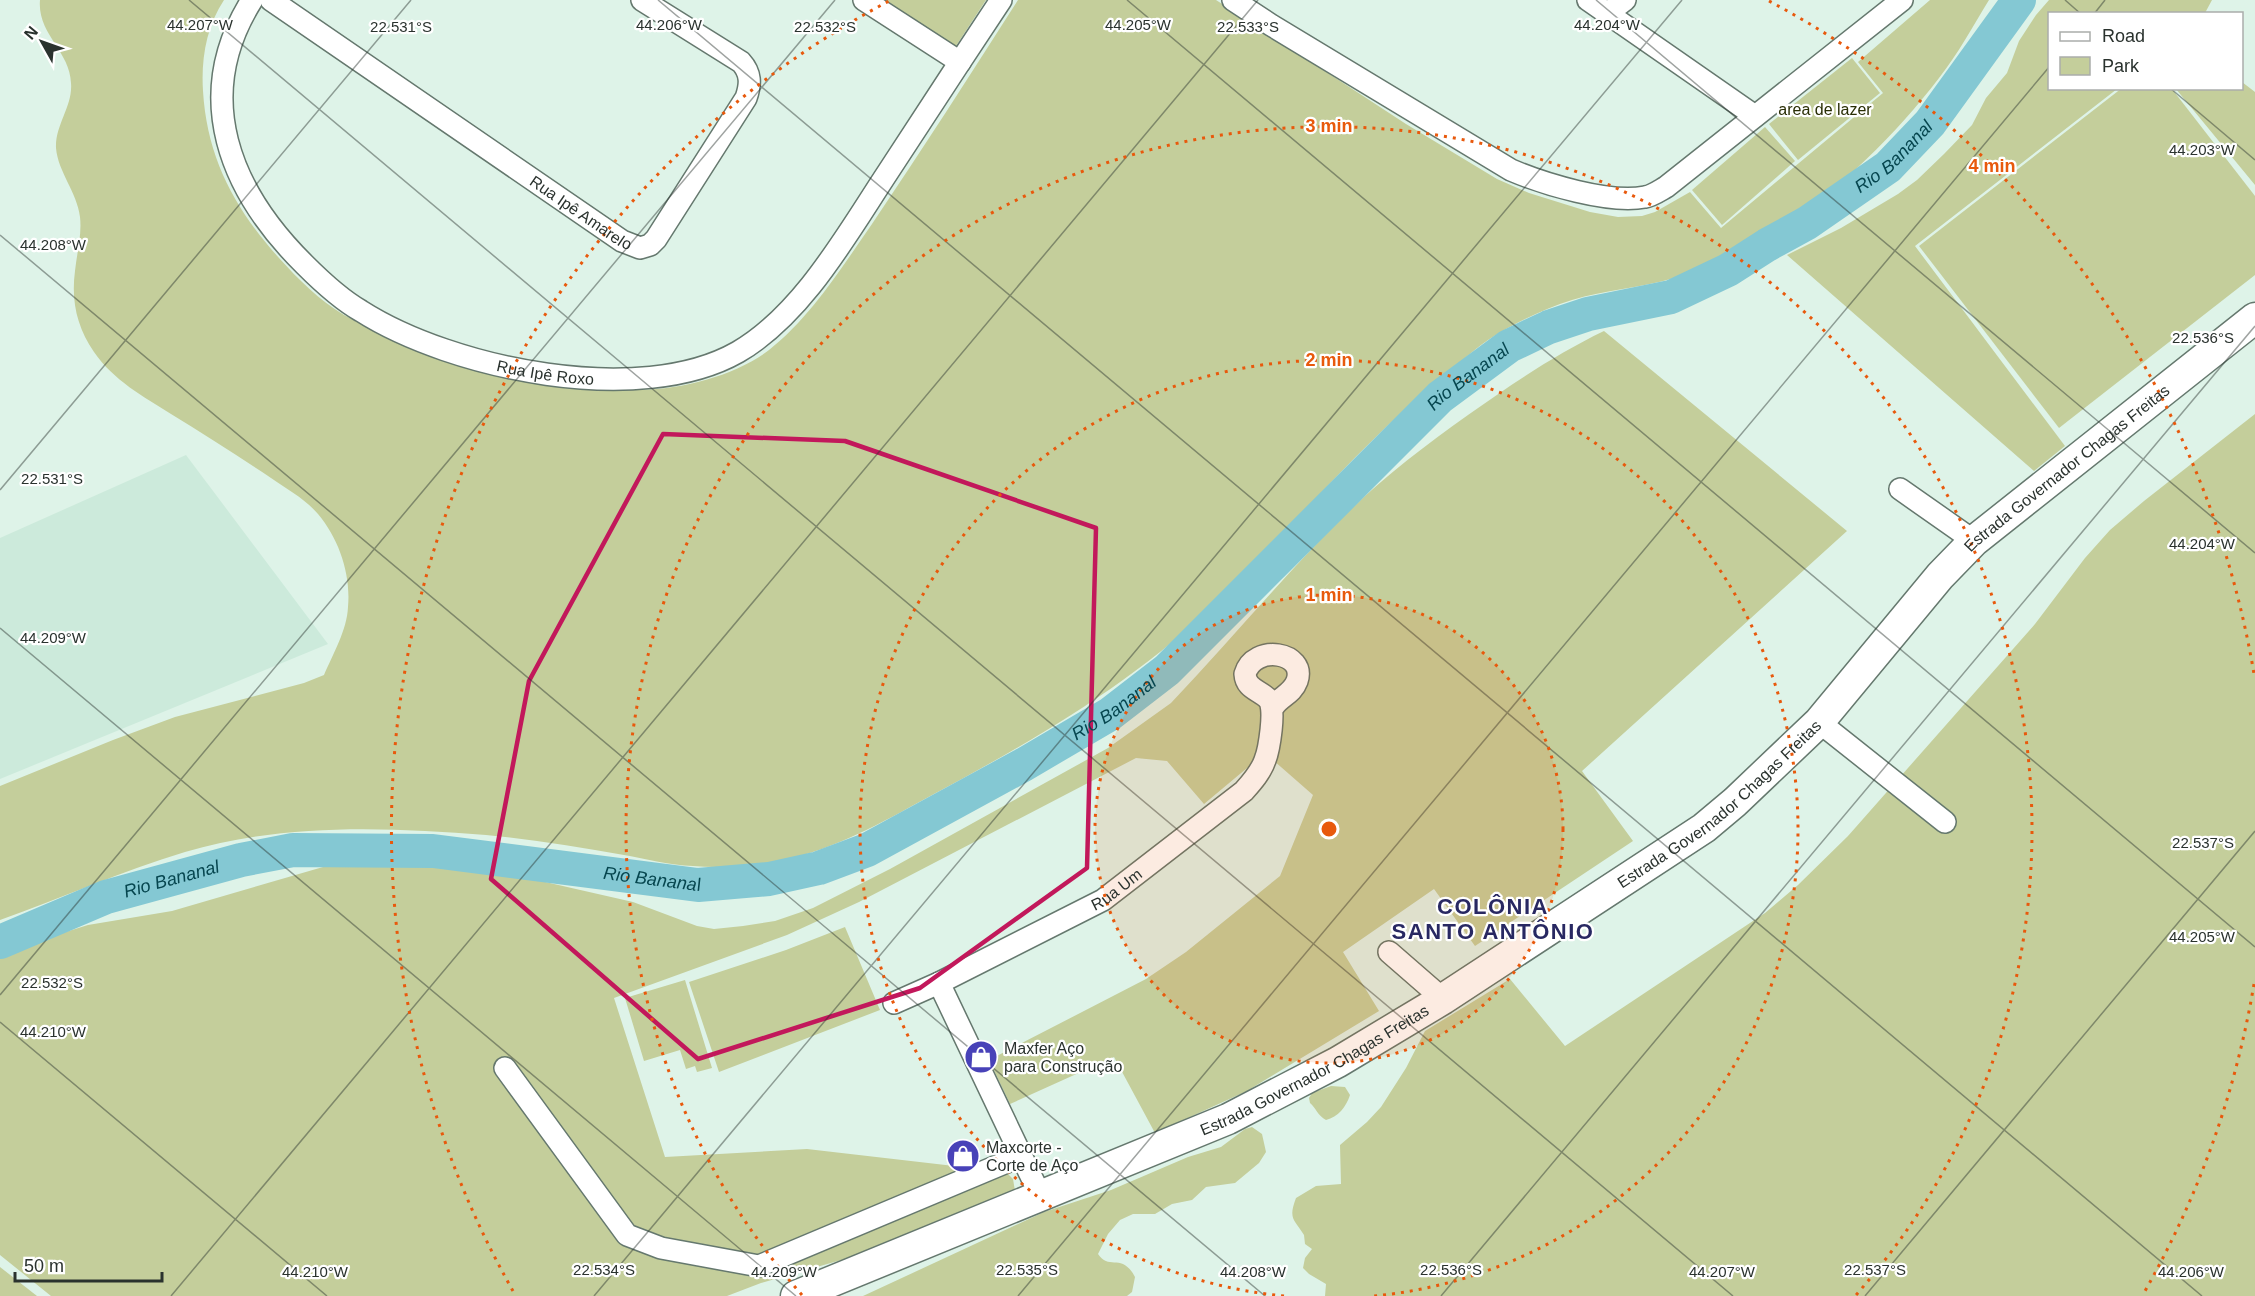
<svg xmlns="http://www.w3.org/2000/svg" width="2255" height="1296" font-family="Helvetica,sans-serif">
<style>
.built{fill:#cceadb}
.green{fill:#c4ce9b}
.lines{fill:none;stroke-linecap:round;stroke-linejoin:round}
.river{stroke:#84c8d3;stroke-width:34}
.minor-casing{stroke:#65786e;stroke-width:24}
.secondary-casing{stroke:#65786e;stroke-width:33}
.minor{stroke:#fff;stroke-width:21}
.secondary{stroke:#fff;stroke-width:30}
.marked{fill:none;stroke:#c2185b;stroke-width:4.5;stroke-linejoin:round}
.ticks{fill:none;stroke:#2a322e;stroke-width:1.5;stroke-opacity:0.45}
.ring{fill:none;stroke:#e8590c;stroke-width:3;stroke-dasharray:3 6}
.labels{text-anchor:middle;stroke-width:4.5;stroke-linejoin:round;paint-order:stroke}
.park-label{font-size:16px;fill:#292e05;stroke:#fff}
.street-label{font-size:16px;fill:#2a322e;stroke:#fff}
.poi-label{font-size:16px;fill:#2a322e;stroke:#fff;text-anchor:start}
.water-label{font-size:18px;font-style:italic;fill:#06464f;stroke:#fff}
.district-label{font-size:22px;font-weight:bold;letter-spacing:1.5px;fill:#282862;stroke:#fff}
.ticks-label{font-size:15px;text-anchor:middle;fill:#2a322e;stroke:#fff;stroke-width:4.5;stroke-linejoin:round;paint-order:stroke}
.centre{fill:#e8590c;stroke:#fff;stroke-width:3}
.ring-label{font-size:18px;text-anchor:middle;font-weight:bold;fill:#e8590c;stroke:#fff;stroke-width:4.5;stroke-linejoin:round;paint-order:stroke}
</style>
<rect width="100%" height="100%" fill="#def3e8"/>
<polygon class="built" points="186,455 328,644 0,779 0,538"/>
<g class="green">
<path d="M 40,0 L 224,0 C 206,27 201,60 203,91 C 207,158 235,209 279,258 C 298,279 319,300 344,315 C 353,320 363,324 372,329 C 428,342 484,356 540,369 C 566,376 592,385 619,388 C 664,395 733,378 769,350 C 811,317 842,267 872,224 C 922,150 970,75 1018,0 L 1216,0 L 1406,124 L 1497,179 L 1529,193 L 1590,212 L 1618,217 L 1642,216 L 1655,212 L 1690,192 L 1721,228 L 1883,93 L 1858,62 L 1930,0 L 1989,0 C 1973,26 1958,54 1939,78 C 1874,163 1778,248 1674,278 C 1640,288 1605,290 1572,300 C 1543,309 1513,324 1488,340 C 1472,351 1457,365 1443,377 C 1361,443 1295,524 1221,598 C 1137,681 1036,739 934,794 C 890,818 845,844 796,857 C 763,865 727,869 693,866 C 670,865 646,859 624,855 C 578,847 532,839 486,835 C 386,827 283,823 185,852 C 122,871 62,898 0,920 L 0,786 L 113,740 L 175,717 L 304,683 L 324,675 C 333,654 347,630 348,607 C 351,574 339,539 318,514 C 305,499 287,489 271,478 C 238,456 205,435 171,414 C 144,397 113,380 94,352 C 77,327 71,301 75,271 C 77,252 82,235 80,217 C 77,192 58,172 56,148 C 55,125 73,106 71,83 C 70,51 37,34 40,0 Z"/>
<polygon points="877,0 986,0 954,49"/>
<polygon points="2049,0 2212,0 2205,13 2050,14 2050,88 2117,89 1915,246 2065,446 2034,471 1787,255 1841,228 1898,194 1917,180 1944,154 1972,125 1986,98 2007,73 2019,41 2036,15"/>
<polygon points="1852,58 1880,93 1798,160 1769,124"/>
<polygon points="2242,82 2255,92 2255,185 2176,89 2242,88"/>
<polygon points="2122,88 2172,89 2255,196 2255,275 2059,428 1919,246"/>
<polygon points="1765,127 1795,161 1722,225 1692,190"/>
<path d="M 1604,331 L 1847,531 L 1582,771 L 1633,841 L 1475,946 L 1434,889 L 1343,952 L 1379,1011 L 1247,1091 L 1155,1133 L 1114,1057 L 1010,1104 L 989,1060 L 1146,979 L 1186,952 L 1280,876 L 1313,795 L 1265,753 L 1204,804 L 1167,761 L 1136,758 L 859,902 L 787,935 L 614,998 L 665,1157 L 807,1149 L 1006,1172 L 1013,1179 L 1015,1191 L 883,1248 L 761,1283 L 727,1296 L 51,1296 L 0,1255 L 0,957 L 27,944 L 88,925 L 172,911 L 323,867 L 374,858 L 402,858 L 493,870 L 633,902 L 697,926 L 714,929 L 743,926 L 775,921 L 813,908 L 890,869 L 1108,748 L 1171,703 C 1231,640 1286,573 1348,512 C 1385,476 1426,445 1468,415 C 1512,384 1556,354 1604,331 Z"/>
<path d="M 2255,414 L 2255,1296 L 1325,1296 L 1326,1284 L 1309,1274 L 1303,1268 L 1305,1258 L 1312,1249 L 1305,1244 L 1304,1235 C 1294,1219 1288,1219 1296,1198 L 1316,1186 L 1341,1184 L 1340,1145 L 1367,1122 L 1381,1107 L 1406,1068 L 1425,1031 L 1510,979 L 1565,1046 L 1765,913 L 1798,885 L 1848,836 L 2035,624 L 2085,558 L 2110,530 L 2144,501 Z"/>
<polygon points="845,927 880,1010 719,1072 689,982 786,950"/>
<polygon points="685,980 712,1068 697,1072 695,1066 686,1069 680,1050 644,1061 625,998"/>
<path d="M 1331,1086 L 1345,1087 L 1350,1095 C 1346,1107 1338,1117 1326,1120 C 1318,1116 1316,1108 1310,1103 L 1309,1098 L 1312,1093 Z"/>
<path d="M 1252,1127 L 1262,1134 L 1266,1152 L 1259,1163 L 1235,1183 L 1206,1187 L 1192,1200 L 1172,1204 L 1155,1214 L 1133,1214 L 1120,1220 L 1108,1234 L 1098,1254 C 1109,1271 1122,1252 1135,1277 L 1132,1292 L 1127,1296 L 863,1296 L 1044,1212 L 1111,1190 L 1188,1157 L 1221,1147 L 1245,1129 Z"/>
<polygon points="0,1267 37,1296 0,1296"/>
</g>
<g class="lines">
<path class="river" id="s1" d="M 0,942 L 106,897 L 241,860 L 293,850 L 433,851 L 698,885 L 769,879 L 819,868 L 867,850 L 1023,765 L 1110,714 L 1167,670 L 1440,397 L 1509,346 L 1549,327 L 1588,314 L 1671,297 L 1728,270 L 1767,245 L 1807,223 L 1888,167 L 1930,123 L 2019,0"/>
<g class="minor-casing">
<g id="minor">
<path id="s2" d="M 252,0 C 191,97 230,191 305,265 C 322,282 340,299 361,311 C 452,369 640,408 738,352 C 803,314 847,234 888,172 C 925,115 963,57 1001,0"/>
<path id="s3" d="M 271,0 L 622,241 L 640,248 L 650,245 L 656,239 L 746,98 C 751,84 751,73 741,62 L 642,0"/>
<polyline points="864,0 960,62"/>
<path d="M 1233,0 L 1271,25 L 1511,170 C 1544,184 1609,204 1645,197 C 1652,196 1659,191 1666,187 L 1902,0"/>
<polyline points="1588,0 1755,116"/>
<polyline points="1608,13 1625,0"/>
<polyline points="1900,489 1974,541"/>
<polyline points="1819,722 1945,822"/>
<polyline points="1389,952 1443,999"/>
<polyline points="939,983 1041,1197"/>
<path id="s4" d="M 894,1003 L 939,983 L 1103,900 L 1244,791 C 1252,782 1261,772 1265,760 C 1269,750 1276,709 1269,700 C 1261,690 1246,690 1245,674 C 1254,643 1307,652 1297,681 C 1292,695 1278,697 1273,708"/>
<polyline points="505,1068 627,1235 661,1248 759,1266 1021,1156"/>
</g>
</g>
<g class="secondary-casing">
<g id="secondary">
<path id="s5" d="M 796,1296 L 1228,1119 L 1338,1062 L 1443,999 L 1704,828 L 1735,802 L 1819,722 L 1940,576 L 1974,541 L 2255,318"/>
</g>
</g>
<use href="#minor" class="minor"/>
<use href="#secondary" class="secondary"/>
</g>
<path class="marked" d="M 663,434 L 845,441 L 1096,528 L 1087,868 L 920,988 L 698,1059 L 491,879 L 529,681 Z"/>
<path class="ticks" d="M 189,0 L 1733,1296M 658,0 L 2202,1296M 1127,0 L 2255,947M 1596,0 L 2255,553M 2065,0 L 2081,14M 2094,14 L 2105,0M 2170,88 L 2255,160M 0,235 L 1265,1296M 0,490 L 411,0M 0,628 L 796,1296M 0,995 L 835,0M 0,1022 L 327,1296M 171,1296 L 1258,0M 594,1296 L 1682,0M 1018,1296 L 2050,66M 1441,1296 L 2255,326M 1865,1296 L 2255,831"/>
<circle cx="1329" cy="829" r="234" fill="#e8590c" fill-opacity=".12"/>
<g class="ring">
<circle cx="1329" cy="829" r="234"/>
<path d="M1284 1296A469 469 0 1 1 1374 1296"/>
<path d="M802 1295A703 703 0 1 1 1856 1295"/>
<path d="M2254 984A938 938 0 0 1 2145 1291M513 1291A938 938 0 0 1 889 1M1769 1A938 938 0 0 1 2254 674"/>
</g>
<defs>
<g id="shop-disc" transform="scale(1.725)"><circle r="9.5" fill="#4842b8" stroke="#fff"/><path d="M-5-2.5h2.3a2.7 3.5 0 0 1 5.4 0H5L5.5 6h-11ZM-1.5-2.5h3a1.5 2.3 0 0 0-3 0Z" fill="#fff"/></g>
</defs>
<g fill-rule="evenodd">
<use href="#shop-disc" x="981" y="1057"/>
<use href="#shop-disc" x="963" y="1156"/>
</g>
<g class="labels">
<g class="park-label">
<text x="1825" y="115">area de lazer</text>
</g>
<g class="street-label">
<text dy="6" stroke="none"><textPath href="#s3" startOffset="376">Rua Ipê Amarelo</textPath></text>
<text dy="6" stroke="none"><textPath href="#s2" startOffset="564">Rua Ipê Roxo</textPath></text>
<text dy="6" stroke="none"><textPath href="#s5" startOffset="1538">Estrada Governador Chagas Freitas</textPath></text>
<text dy="6" stroke="none"><textPath href="#s5" startOffset="1052">Estrada Governador Chagas Freitas</textPath></text>
<text dy="6" stroke="none"><textPath href="#s4" startOffset="250">Rua Um</textPath></text>
<text dy="6" stroke="none"><textPath href="#s5" startOffset="566">Estrada Governador Chagas Freitas</textPath></text>
</g>
<g class="poi-label">
<text x="1004" y="1054">Maxfer Aço<tspan x="1004" dy="18">para Construção</tspan></text>
<text x="986" y="1153">Maxcorte -<tspan x="986" dy="18">Corte de Aço</tspan></text>
</g>
<g class="water-label">
<text dy="6" stroke="none"><textPath href="#s1" startOffset="2146">Rio Bananal</textPath></text>
<text dy="6" stroke="none"><textPath href="#s1" startOffset="1660">Rio Bananal</textPath></text>
<text dy="6" stroke="none"><textPath href="#s1" startOffset="1174">Rio Bananal</textPath></text>
<text dy="6" stroke="none"><textPath href="#s1" startOffset="669">Rio Bananal</textPath></text>
<text dy="6" stroke="none"><textPath href="#s1" startOffset="183">Rio Bananal</textPath></text>
</g>
<g class="district-label">
<text x="1493" y="914">COLÔNIA<tspan x="1493" dy="25">SANTO ANTÔNIO</tspan></text>
</g>
</g>
<g class="ticks-label">
<text x="1607" y="30">44.204°W</text>
<text x="200" y="30">44.207°W</text>
<text x="669" y="30">44.206°W</text>
<text x="1138" y="30">44.205°W</text>
<text x="401" y="32">22.531°S</text>
<text x="825" y="32">22.532°S</text>
<text x="1248" y="32">22.533°S</text>
<text x="2202" y="155">44.203°W</text>
<text x="53" y="250">44.208°W</text>
<text x="2203" y="343">22.536°S</text>
<text x="52" y="484">22.531°S</text>
<text x="2202" y="549">44.204°W</text>
<text x="53" y="643">44.209°W</text>
<text x="2203" y="848">22.537°S</text>
<text x="2202" y="942">44.205°W</text>
<text x="52" y="988">22.532°S</text>
<text x="53" y="1037">44.210°W</text>
<text x="604" y="1275">22.534°S</text>
<text x="1027" y="1275">22.535°S</text>
<text x="1451" y="1275">22.536°S</text>
<text x="1875" y="1275">22.537°S</text>
<text x="315" y="1277">44.210°W</text>
<text x="784" y="1277">44.209°W</text>
<text x="1253" y="1277">44.208°W</text>
<text x="1722" y="1277">44.207°W</text>
<text x="2191" y="1277">44.206°W</text>
</g>
<circle cx="1329" cy="829" r="9" class="centre"/>
<g class="ring-label">
<text x="1329" y="132">3 min</text>
<text x="1992" y="172">4 min</text>
<text x="1329" y="366">2 min</text>
<text x="1329" y="601">1 min</text>
</g>
<rect x="2048" y="12" width="195" height="78" fill="#ffffff" stroke="#aaadab" stroke-width="1.5"/>
<rect x="2060" y="32" width="30" height="9" fill="#ffffff" stroke="#aaadab" stroke-width="1.5"/>
<text x="2102" y="42" font-size="18" fill="#2a322e">Road</text>
<rect x="2060" y="57" width="30" height="18" fill="#c4ce9b" stroke="#aaadab" stroke-width="1.5"/>
<text x="2102" y="72" font-size="18" fill="#2a322e">Park</text>
<g transform="translate(42 42) rotate(310)" stroke="#ffffff" stroke-width="4.5" paint-order="stroke">
<path d="M0-4.5L10 22L0 15L-10 22Z" fill="#2a322e"/>
<text y="-9" font-size="16" font-weight="bold" text-anchor="middle" fill="#2a322e">N</text>
</g>
<path d="M15 1272v9h147v-9" fill="none" stroke="#2a322e" stroke-width="3"/>
<text x="24" y="1272" font-size="18" fill="#2a322e" stroke="#ffffff" stroke-width="4.5" paint-order="stroke">50 m</text>
</svg>
